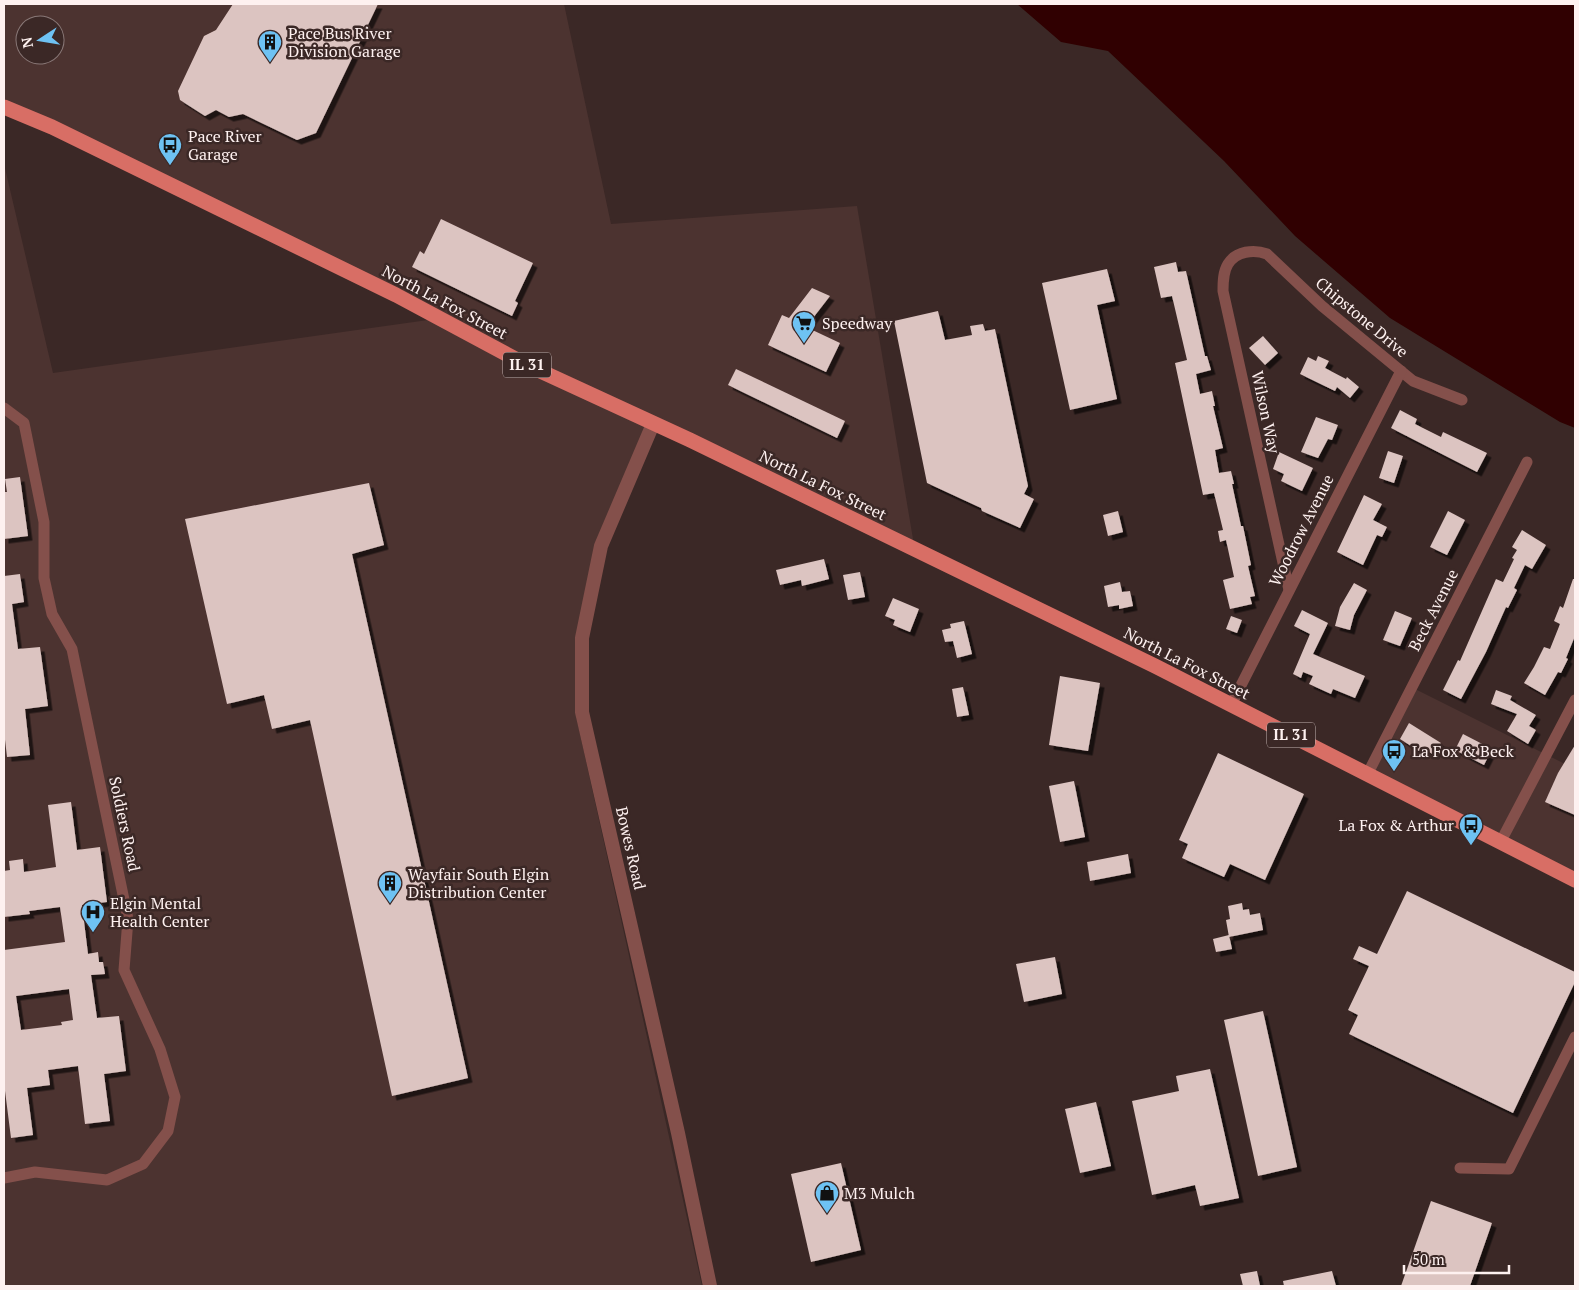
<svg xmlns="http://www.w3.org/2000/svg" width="1579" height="1290" font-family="'PT Serif',serif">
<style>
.built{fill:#4c3330;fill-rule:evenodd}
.water{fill:#300001}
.building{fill:#dcc4c1;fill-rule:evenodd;filter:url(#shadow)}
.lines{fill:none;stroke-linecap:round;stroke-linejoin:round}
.minor{stroke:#84504b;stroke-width:11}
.tertiary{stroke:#84504b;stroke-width:14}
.primary{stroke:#d86e65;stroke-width:15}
.labels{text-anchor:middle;stroke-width:5;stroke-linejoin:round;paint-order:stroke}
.shield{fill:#3b2826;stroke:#c4b5b3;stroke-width:1}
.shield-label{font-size:15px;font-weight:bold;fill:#fef1f0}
.poi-label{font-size:16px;fill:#fef1f0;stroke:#3b2826;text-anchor:start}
.street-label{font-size:16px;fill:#fef1f0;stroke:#3b2826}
</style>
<defs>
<filter id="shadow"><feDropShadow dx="4.5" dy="4.5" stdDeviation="0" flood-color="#0009"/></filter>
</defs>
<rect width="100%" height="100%" fill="#3b2826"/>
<g class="built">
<path d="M 4,4 L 564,4 L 611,224 L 857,206 L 914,545 L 653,421 L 4,102 ZM 25,25 L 55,25 L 55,55 L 25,55 Z"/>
<polygon points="4,164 53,373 428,320 646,427 596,544 576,716 702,1286 4,1286"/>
<polygon points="1411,687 1575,769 1575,877 1367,770"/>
</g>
<polygon class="water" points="1017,4 1575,4 1575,428 1560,422 1390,318 1295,236 1224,161 1108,51 1061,42"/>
<g class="building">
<polygon points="233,4 378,4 316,133 297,140 243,114 229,117 216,110 205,116 180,100 178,91 204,36 216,30"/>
<polygon points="441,219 533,263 515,301 518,303 512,316 412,267 420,251 424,254"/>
<polygon points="1176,262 1178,272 1186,271 1205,356 1207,356 1211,370 1196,374 1200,394 1212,391 1215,406 1213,406 1223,448 1215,450 1219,473 1231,471 1234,484 1232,484 1241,526 1243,526 1251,565 1248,566 1255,596 1250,597 1252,604 1230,609 1223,580 1234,577 1226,540 1220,542 1218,531 1223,530 1214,493 1203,495 1175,363 1187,360 1172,296 1161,298 1154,267"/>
<polygon points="1107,269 1115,301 1097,305 1117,399 1070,410 1042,283"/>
<polygon points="812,288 830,296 806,327 840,343 826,372 768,345 782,315 789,318"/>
<polygon points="938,311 945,340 972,335 970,326 983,324 985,331 995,329 1028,486 1024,494 1034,499 1020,528 982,511 981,508 927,483 894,321"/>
<polygon points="1263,336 1278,353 1265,365 1249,348"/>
<polygon points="1318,356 1329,361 1325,368 1346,379 1347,377 1359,387 1350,398 1337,387 1335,391 1300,374 1308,357 1316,361"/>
<polygon points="736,369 845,421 837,438 728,385"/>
<polygon points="1400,410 1417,419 1415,424 1441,437 1443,432 1487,453 1477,472 1391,428"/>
<polygon points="1316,417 1338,425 1332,440 1328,439 1318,458 1301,452"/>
<polygon points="1388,451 1403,456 1394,483 1379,478"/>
<polygon points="1279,452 1313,468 1302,491 1281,481 1284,474 1273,469"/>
<polygon points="20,477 28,536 4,539 4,492 7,492 5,479"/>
<polygon points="369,483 384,545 352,554 468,1078 392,1096 310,720 272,729 264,695 227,704 185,519"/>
<polygon points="1364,495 1382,504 1373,520 1387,527 1382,537 1377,535 1363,565 1337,552"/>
<polygon points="1118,511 1123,532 1108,536 1103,515"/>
<polygon points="1448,511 1465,520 1447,555 1430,547"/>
<polygon points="1522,530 1546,545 1532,569 1525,565 1514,588 1517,590 1508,608 1506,607 1486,652 1461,699 1443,690 1458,660 1460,661 1496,579 1503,582 1514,559 1512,558 1517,550 1512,547"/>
<polygon points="824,559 829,579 802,586 801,580 780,585 776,570"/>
<polygon points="860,572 865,597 848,600 843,575"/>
<polygon points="20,574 24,602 12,604 18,649 40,647 48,706 25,709 30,755 7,757 4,731 4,576"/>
<polygon points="1573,579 1575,579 1575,636 1566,658 1568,659 1561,673 1558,672 1545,695 1524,683 1534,667 1544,647 1550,649 1560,624 1554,621 1560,606 1563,608"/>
<polygon points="1120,582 1122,592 1130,591 1133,606 1119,609 1119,605 1108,607 1104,586"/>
<polygon points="1354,583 1367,590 1354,615 1350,630 1335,626 1340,607"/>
<polygon points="893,598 919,609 910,632 893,625 895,620 885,616"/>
<polygon points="1302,610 1328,623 1313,654 1365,676 1355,698 1333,689 1331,694 1309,684 1313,676 1303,672 1301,678 1293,674 1310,634 1294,626"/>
<polygon points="1395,611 1412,618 1400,646 1383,640"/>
<polygon points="1231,616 1242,620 1237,633 1226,629"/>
<polygon points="964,621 972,654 957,658 953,641 945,642 942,630 951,628 950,624"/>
<polygon points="1060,676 1100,683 1088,751 1049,745"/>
<polygon points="963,687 969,715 957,717 952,689"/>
<polygon points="1496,690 1512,696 1510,700 1536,715 1529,726 1536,730 1528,744 1507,731 1517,714 1491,704"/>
<polygon points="1409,723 1441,743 1434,755 1421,747 1419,751 1400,739"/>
<polygon points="1463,734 1492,749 1484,765 1455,750"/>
<polygon points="1575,745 1575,815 1545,802 1558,773"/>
<polygon points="1218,753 1304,794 1265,880 1230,864 1224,877 1182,858 1188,844 1179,840"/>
<polygon points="1074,781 1085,837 1060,842 1049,786"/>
<path d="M 71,802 L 77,850 L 100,847 L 107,902 L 82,905 L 88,954 L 98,952 L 99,962 L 103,962 L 105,974 L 91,975 L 97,1018 L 119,1016 L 126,1071 L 104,1074 L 110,1121 L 85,1124 L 78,1066 L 48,1070 L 50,1085 L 27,1088 L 33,1135 L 11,1138 L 4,1083 L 4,950 L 65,942 L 60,907 L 29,911 L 30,914 L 4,917 L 4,871 L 10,870 L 9,861 L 23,859 L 24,872 L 56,867 L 48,805 ZM 69,989 L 73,1020 L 61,1022 L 62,1025 L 21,1030 L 16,996 Z"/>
<polygon points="1128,854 1131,873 1090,881 1087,862"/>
<polygon points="1407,891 1575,972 1575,982 1513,1113 1349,1034 1358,1015 1348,1010 1369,966 1353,959 1359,946 1377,954"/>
<polygon points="1242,903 1243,910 1249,909 1250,915 1260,913 1263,930 1229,937 1226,920 1230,919 1228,906"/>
<polygon points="1229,935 1232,949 1216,952 1213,939"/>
<polygon points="1055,957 1062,994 1024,1002 1016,964"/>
<polygon points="1263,1011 1297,1167 1258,1176 1224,1020"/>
<polygon points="1210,1069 1239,1198 1200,1206 1195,1185 1152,1195 1132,1101 1179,1091 1176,1076"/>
<polygon points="1096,1102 1111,1166 1080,1173 1065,1109"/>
<polygon points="841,1163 861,1250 811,1262 791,1174"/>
<polygon points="1431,1201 1492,1223 1470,1286 1401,1286"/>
<polygon points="1257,1271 1260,1286 1243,1286 1240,1274"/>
<polygon points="1332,1271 1336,1286 1284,1286 1283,1281"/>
</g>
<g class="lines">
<g class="minor">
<polyline points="4,408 24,423 44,522 44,578 52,614 72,649 128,919 124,970 160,1049 175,1097 168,1131 143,1164 107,1180 35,1172 4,1178"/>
<path d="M 1289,590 L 1223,291 C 1223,282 1223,272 1228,264 C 1236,251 1254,249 1267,254 L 1322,306 L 1413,381 L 1462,400"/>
<polyline points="1231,705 1401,371"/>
<polyline points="1368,773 1527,462"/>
<polyline points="1501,841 1575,700"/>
<polyline points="1460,1168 1509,1169 1575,1037"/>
</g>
<polyline class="tertiary" points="653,424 601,546 582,638 582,712 678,1133 710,1286"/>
<polyline class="primary" points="4,107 52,127 396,295 525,364 690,440 1155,666 1575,880"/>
</g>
<defs>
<g id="building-pin" transform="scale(1.25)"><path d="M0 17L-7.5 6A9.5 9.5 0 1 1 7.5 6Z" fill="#6ec2f3" stroke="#3b2826"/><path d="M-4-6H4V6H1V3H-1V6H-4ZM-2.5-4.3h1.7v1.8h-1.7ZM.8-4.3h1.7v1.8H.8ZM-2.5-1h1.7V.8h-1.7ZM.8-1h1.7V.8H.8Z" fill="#111"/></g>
<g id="bus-pin" transform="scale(1.25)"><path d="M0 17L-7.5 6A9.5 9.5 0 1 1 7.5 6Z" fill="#6ec2f3" stroke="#3b2826"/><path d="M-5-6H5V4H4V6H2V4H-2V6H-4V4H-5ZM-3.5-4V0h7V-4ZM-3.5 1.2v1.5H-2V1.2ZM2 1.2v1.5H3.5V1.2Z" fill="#111"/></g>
<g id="supermarket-pin" transform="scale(1.25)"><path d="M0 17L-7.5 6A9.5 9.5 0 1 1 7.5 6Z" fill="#6ec2f3" stroke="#3b2826"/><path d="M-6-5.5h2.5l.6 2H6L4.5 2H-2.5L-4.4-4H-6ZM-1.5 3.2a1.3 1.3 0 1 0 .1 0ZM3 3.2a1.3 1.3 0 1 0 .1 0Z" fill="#111"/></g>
<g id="hospital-pin" transform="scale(1.25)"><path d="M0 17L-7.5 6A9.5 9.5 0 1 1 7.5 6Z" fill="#6ec2f3" stroke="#3b2826"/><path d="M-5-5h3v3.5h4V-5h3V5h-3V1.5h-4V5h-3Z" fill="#111"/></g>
<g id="shop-pin" transform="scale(1.25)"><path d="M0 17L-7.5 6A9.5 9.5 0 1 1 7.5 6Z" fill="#6ec2f3" stroke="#3b2826"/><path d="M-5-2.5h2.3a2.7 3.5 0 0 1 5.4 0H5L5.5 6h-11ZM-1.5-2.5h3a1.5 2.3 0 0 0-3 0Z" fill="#111"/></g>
</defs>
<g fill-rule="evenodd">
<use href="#building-pin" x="270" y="42"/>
<use href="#bus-pin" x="170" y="145"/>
<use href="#supermarket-pin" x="804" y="323"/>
<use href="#bus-pin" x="1394" y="751"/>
<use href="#bus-pin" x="1471" y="825"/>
<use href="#building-pin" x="390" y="883"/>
<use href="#hospital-pin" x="93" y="912"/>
<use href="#shop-pin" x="827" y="1193"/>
</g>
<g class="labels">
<g class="shield">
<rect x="503" y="352.5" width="48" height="25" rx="4"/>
<rect x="1267" y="722.5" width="48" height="25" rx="4"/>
</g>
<g class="shield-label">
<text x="527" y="370">IL 31</text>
<text x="1291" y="740">IL 31</text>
</g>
<g class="poi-label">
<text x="288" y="39">Pace Bus River<tspan x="288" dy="18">Division Garage</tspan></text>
<text x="188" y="142">Pace River<tspan x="188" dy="18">Garage</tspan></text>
<text x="822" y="329">Speedway</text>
<text x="1412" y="757">La Fox &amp; Beck</text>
<text x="1454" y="831" text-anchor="end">La Fox &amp; Arthur</text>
<text x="408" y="880">Wayfair South Elgin<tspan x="408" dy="18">Distribution Center</tspan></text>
<text x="110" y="909">Elgin Mental<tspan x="110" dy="18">Health Center</tspan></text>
<text x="844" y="1199">M3 Mulch</text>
</g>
<g class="street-label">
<text transform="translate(445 302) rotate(28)" y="6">North La Fox Street</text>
<text transform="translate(1362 317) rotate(40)" y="6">Chipstone Drive</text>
<text transform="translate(1266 412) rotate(78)" y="6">Wilson Way</text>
<text transform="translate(823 485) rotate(26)" y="6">North La Fox Street</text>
<text transform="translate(1301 530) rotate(-63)" y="6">Woodrow Avenue</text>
<text transform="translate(1433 610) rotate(-63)" y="6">Beck Avenue</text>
<text transform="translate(1187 663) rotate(27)" y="6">North La Fox Street</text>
<text transform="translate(125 824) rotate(78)" y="6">Soldiers Road</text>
<text transform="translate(631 848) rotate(77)" y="6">Bowes Road</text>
</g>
</g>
<rect width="1579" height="1290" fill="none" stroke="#fef1f0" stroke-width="10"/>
<g transform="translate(40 40) rotate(258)"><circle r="24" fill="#3b2826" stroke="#897877"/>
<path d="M0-4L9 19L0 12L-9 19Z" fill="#6ec2f3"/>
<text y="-8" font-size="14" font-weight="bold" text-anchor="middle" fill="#fef1f0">N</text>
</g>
<path d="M1404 1265v8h105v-8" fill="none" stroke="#fef1f0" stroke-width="2.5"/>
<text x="1412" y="1265" font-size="15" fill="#fef1f0" stroke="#3b2826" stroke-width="4" paint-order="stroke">50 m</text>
</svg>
